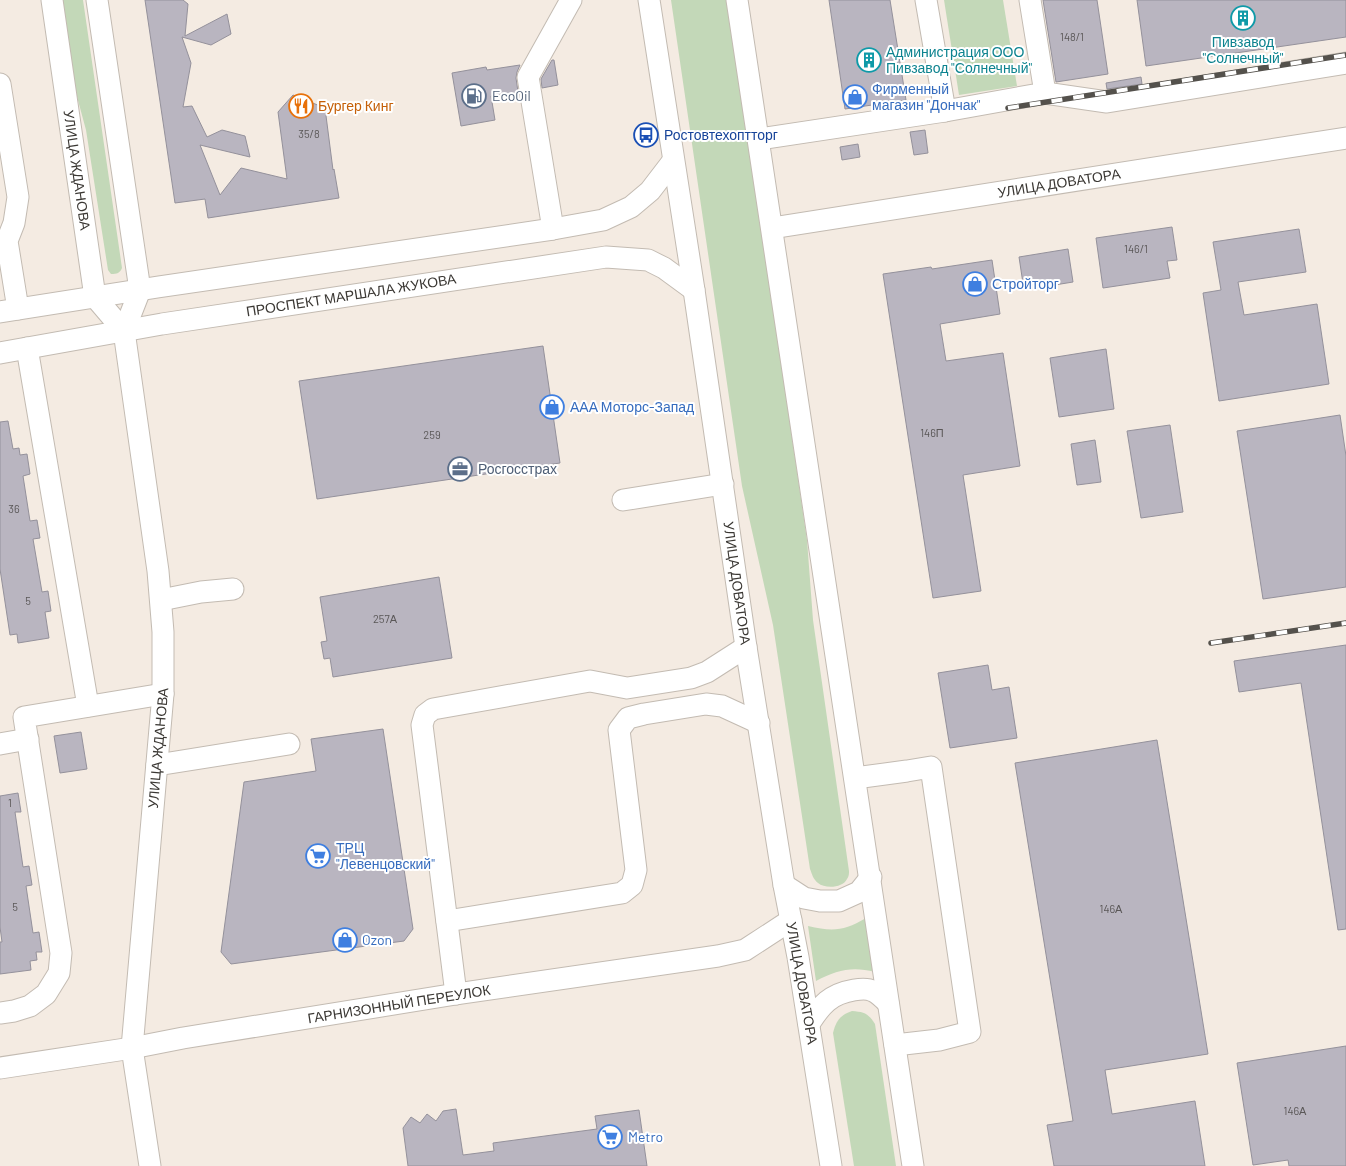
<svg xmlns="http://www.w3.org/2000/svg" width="1346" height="1166" font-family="Barlow,sans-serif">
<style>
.green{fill:#c3d8b8}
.building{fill:#b9b5c0;stroke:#94919b}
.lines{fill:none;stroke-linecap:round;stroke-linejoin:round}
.minor-casing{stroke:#c3bbb2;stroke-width:23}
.minor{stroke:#fff;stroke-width:21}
.rail-casing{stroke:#54514c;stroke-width:5.5}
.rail{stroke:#fff;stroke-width:4;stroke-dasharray:11;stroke-linecap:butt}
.labels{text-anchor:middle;stroke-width:4;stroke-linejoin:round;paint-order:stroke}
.number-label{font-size:11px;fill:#5a5757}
.culture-label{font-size:14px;fill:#0d838f;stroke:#fff}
.shop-label{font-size:14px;fill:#366cbe;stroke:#fff;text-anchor:start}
.service-label{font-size:14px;fill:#4e5e75;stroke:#fff;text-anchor:start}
.food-label{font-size:14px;fill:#c56008;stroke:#fff;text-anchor:start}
.transit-label{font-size:14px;fill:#164399;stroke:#fff;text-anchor:start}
.street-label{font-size:14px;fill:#3b3834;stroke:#fff}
</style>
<rect width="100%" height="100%" fill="#f4ebe2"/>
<g class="green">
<path d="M 59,0 L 83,0 L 122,268 C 120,273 117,274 111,274 L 108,270 L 86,130 L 69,67 Z"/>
<path d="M 671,0 L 728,0 L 807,540 L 813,620 L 849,871 C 849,874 849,876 847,879 C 843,888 825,889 818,883 C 813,879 812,874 810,869 L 773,625 L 742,486 Z"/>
<polygon points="944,0 1003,0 1017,86 959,95"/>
<path d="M 866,918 L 875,972 C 852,966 837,970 816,981 L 808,926 C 833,932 844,931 866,918 Z"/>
<path d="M 852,1011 C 864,1012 868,1013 875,1024 L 896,1166 L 854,1166 L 833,1033 C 836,1021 840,1015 852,1011 Z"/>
</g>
<g class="building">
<polygon points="145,0 183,0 188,4 185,36 227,14 231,34 211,45 182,37 191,63 183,107 192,106 207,137 222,130 245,136 250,157 200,145 220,195 241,168 287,179 278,112 293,95 325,108 333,170 334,169 339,198 208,218 205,199 175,203"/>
<polygon points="829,0 890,0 906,100 845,109"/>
<polygon points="1043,0 1097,0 1108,74 1056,82"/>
<polygon points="1137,0 1346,0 1346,37 1146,66"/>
<polygon points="552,60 554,60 558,85 542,88 541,79"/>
<polygon points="520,65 517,72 516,78 518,92 491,96 495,120 461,126 452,73 486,67 487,70"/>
<polygon points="1141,77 1142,84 1107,89 1106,83"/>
<polygon points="925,130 928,153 914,155 910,132"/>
<polygon points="858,144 860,157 842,160 840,147"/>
<polygon points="1172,227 1177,260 1167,261 1170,278 1103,288 1096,238"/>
<polygon points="1299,229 1306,272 1238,282 1244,315 1317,304 1329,384 1219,401 1203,293 1221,290 1213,242"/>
<polygon points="1068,249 1073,282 1024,290 1019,257"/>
<polygon points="992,260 1000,314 940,324 946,361 1003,353 1020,466 963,475 981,591 933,598 883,274 931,267 932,269"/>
<polygon points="543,346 560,463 317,499 299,381"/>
<polygon points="1106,349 1114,409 1059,417 1050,358"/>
<polygon points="1340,415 1346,456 1346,587 1263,599 1237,431"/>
<polygon points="8,421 13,449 19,448 20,455 27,454 30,474 23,476 30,521 37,520 40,538 33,539 42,592 48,591 51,611 45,612 49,638 18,643 17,634 10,635 0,569 0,422"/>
<polygon points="1170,425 1183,512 1141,518 1127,431"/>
<polygon points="1095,440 1101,482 1077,485 1071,444"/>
<polygon points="439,577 452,658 333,677 330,658 324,659 321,642 327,641 320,597"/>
<polygon points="1346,645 1346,929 1338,930 1301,683 1239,692 1234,661"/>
<polygon points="988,665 992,690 1009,687 1017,738 950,748 938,673"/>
<polygon points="383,729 413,929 404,941 231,964 221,952 244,782 316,771 311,739"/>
<polygon points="81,732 87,769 60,773 54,736"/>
<polygon points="1157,740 1208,1054 1105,1070 1112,1114 1195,1101 1205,1166 1054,1166 1047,1125 1073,1121 1015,763"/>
<polygon points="18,793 21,812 15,812 23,867 29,866 32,885 26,886 33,933 39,932 42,952 36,952 37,960 30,961 31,970 0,974 0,942 2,942 0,927 0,796"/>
<polygon points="1346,1046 1346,1166 1289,1166 1288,1160 1253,1165 1237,1063"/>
<polygon points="456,1109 463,1155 494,1151 493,1143 597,1129 595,1116 639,1110 647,1166 408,1166 403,1128 411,1117 420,1123 427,1114 436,1121 443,1111"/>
</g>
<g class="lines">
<g class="minor-casing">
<g id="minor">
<polyline points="52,0 95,297 124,331"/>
<polyline points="97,0 140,290 124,331 158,571 163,632 163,694 132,1048 150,1166"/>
<polyline points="649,0 694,290 746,647 784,885 798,957 831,1166"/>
<polyline points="737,0 913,1166"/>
<polyline points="926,0 945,111"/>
<polyline points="0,84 18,197 14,223 7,241 18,309"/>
<polyline points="1045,93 1107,102 1346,63"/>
<polyline points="759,139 945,111 1045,93 1030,0"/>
<polyline points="772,228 1346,138"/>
<polyline points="553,229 528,77 571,0"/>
<polyline points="0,312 158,287 553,229 603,220 631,207 650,191 673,161"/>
<polyline points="27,348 88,706"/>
<polyline points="0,353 162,324 606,257 648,260 664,268 694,290"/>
<polyline points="623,500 723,484"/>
<polyline points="161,600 201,592 233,589"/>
<polyline points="0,744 28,739"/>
<polyline points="157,765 289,744"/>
<polyline points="855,778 907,771 931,767 970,1032 939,1040 895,1045"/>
<polyline points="784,885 804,898 820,901 839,901 859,892 871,877"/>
<polyline points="447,921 622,893 632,885 636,870 619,730 628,718 644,714 706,704 722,706 759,723"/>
<polyline points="456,994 422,725 425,715 433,709 590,681 627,688 691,678 707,672 746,647"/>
<polyline points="0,1013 14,1011 30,1006 46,994 59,973 61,953 24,717 163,694"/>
<path d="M 809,1024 C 821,1005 830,994 854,990 C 860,989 867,988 873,991 C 878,993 884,999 888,1003"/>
<polyline points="0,1068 132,1048 183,1038 456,994 718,956 745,950 791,920"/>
</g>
</g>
<use href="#minor" class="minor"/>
<g class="rail-casing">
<g id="rail">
<polyline points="1008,108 1346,55"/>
<polyline points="1211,643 1346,623"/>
</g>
</g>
<use href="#rail" class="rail"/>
</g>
<defs>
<g id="building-ring" transform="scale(1.25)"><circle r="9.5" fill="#fff" stroke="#0f9aa8" stroke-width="1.5"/><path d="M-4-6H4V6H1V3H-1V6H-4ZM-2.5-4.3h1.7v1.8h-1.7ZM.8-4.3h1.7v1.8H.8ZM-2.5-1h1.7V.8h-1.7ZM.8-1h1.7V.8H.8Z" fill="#0f9aa8"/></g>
<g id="fuel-ring" transform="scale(1.25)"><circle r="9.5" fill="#fff" stroke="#5c6f8a" stroke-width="1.5"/><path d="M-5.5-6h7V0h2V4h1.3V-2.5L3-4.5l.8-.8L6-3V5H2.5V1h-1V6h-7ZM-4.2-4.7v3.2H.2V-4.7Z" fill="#5c6f8a"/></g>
<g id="shop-ring" transform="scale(1.25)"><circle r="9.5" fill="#fff" stroke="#3f7fe0" stroke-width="1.5"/><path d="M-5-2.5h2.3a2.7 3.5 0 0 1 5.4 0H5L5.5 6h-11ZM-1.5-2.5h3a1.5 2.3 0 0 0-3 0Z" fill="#3f7fe0"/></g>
<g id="restaurant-ring" transform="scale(1.25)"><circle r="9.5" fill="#fff" stroke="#e8710a" stroke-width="1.5"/><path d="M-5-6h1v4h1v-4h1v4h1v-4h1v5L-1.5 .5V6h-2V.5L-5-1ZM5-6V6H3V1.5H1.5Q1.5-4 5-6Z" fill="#e8710a"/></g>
<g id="bus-ring" transform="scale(1.25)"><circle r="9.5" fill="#fff" stroke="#1a4fb4" stroke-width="1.5"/><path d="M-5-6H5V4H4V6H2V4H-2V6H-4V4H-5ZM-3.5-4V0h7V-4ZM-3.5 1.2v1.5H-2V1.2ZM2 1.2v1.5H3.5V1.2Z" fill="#1a4fb4"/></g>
<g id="office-ring" transform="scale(1.25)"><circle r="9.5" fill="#fff" stroke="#5c6f8a" stroke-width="1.5"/><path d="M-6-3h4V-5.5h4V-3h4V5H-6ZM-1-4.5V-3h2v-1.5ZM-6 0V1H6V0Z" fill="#5c6f8a"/></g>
<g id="supermarket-ring" transform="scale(1.25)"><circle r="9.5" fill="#fff" stroke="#3f7fe0" stroke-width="1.5"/><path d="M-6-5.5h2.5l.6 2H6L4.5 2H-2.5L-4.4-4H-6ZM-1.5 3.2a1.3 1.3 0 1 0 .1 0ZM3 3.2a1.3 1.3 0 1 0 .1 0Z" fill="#3f7fe0"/></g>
</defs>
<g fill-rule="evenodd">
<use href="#building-ring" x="1243" y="18"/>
<use href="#building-ring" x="869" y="60"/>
<use href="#fuel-ring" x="474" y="96"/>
<use href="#shop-ring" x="855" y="97"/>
<use href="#restaurant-ring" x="301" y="106"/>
<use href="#bus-ring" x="646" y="135"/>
<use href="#shop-ring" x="975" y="284"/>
<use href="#shop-ring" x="552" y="407"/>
<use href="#office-ring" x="460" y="469"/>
<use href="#supermarket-ring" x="318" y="856"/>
<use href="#shop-ring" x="345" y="940"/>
<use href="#supermarket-ring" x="610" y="1137"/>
</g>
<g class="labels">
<g class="number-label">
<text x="1072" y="41">148/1</text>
<text x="309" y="138">35/8</text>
<text x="1136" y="253">146/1</text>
<text x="932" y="437">146П</text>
<text x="432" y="439">259</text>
<text x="14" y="513">36</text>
<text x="28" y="605">5</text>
<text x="385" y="623">257А</text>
<text x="10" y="807">1</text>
<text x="15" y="911">5</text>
<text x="1111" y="913">146А</text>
<text x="1295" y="1115">146А</text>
</g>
<g class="culture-label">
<text x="1243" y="47">Пивзавод<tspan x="1243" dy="16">"Солнечный"</tspan></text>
<text x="886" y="57" text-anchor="start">Администрация ООО<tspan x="886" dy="16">Пивзавод "Солнечный"</tspan></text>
</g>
<g class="shop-label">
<text x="872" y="94">Фирменный<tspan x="872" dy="16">магазин "Дончак"</tspan></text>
<text x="992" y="289">Стройторг</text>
<text x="570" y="412">ААА Моторс-Запад</text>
<text x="336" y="853">ТРЦ<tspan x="336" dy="16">"Левенцовский"</tspan></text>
<text x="362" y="945">Ozon</text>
<text x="628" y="1142">Metro</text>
</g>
<g class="service-label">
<text x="492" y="101">EcoOil</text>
<text x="478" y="474">Росгосстрах</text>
</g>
<g class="food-label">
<text x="318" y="111">Бургер Кинг</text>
</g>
<g class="transit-label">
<text x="664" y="140">Ростовтехоптторг</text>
</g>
<g class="street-label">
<text transform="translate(77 170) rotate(82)" y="5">УЛИЦА ЖДАНОВА</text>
<text transform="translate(1059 183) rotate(-9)" y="5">УЛИЦА ДОВАТОРА</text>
<text transform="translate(351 295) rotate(-9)" y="5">ПРОСПЕКТ МАРШАЛА ЖУКОВА</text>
<text transform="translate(737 583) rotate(82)" y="5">УЛИЦА ДОВАТОРА</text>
<text transform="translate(158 748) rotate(-85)" y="5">УЛИЦА ЖДАНОВА</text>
<text transform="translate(802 983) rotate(80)" y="5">УЛИЦА ДОВАТОРА</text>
<text transform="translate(399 1004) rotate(-9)" y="5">ГАРНИЗОННЫЙ ПЕРЕУЛОК</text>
</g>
</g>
</svg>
